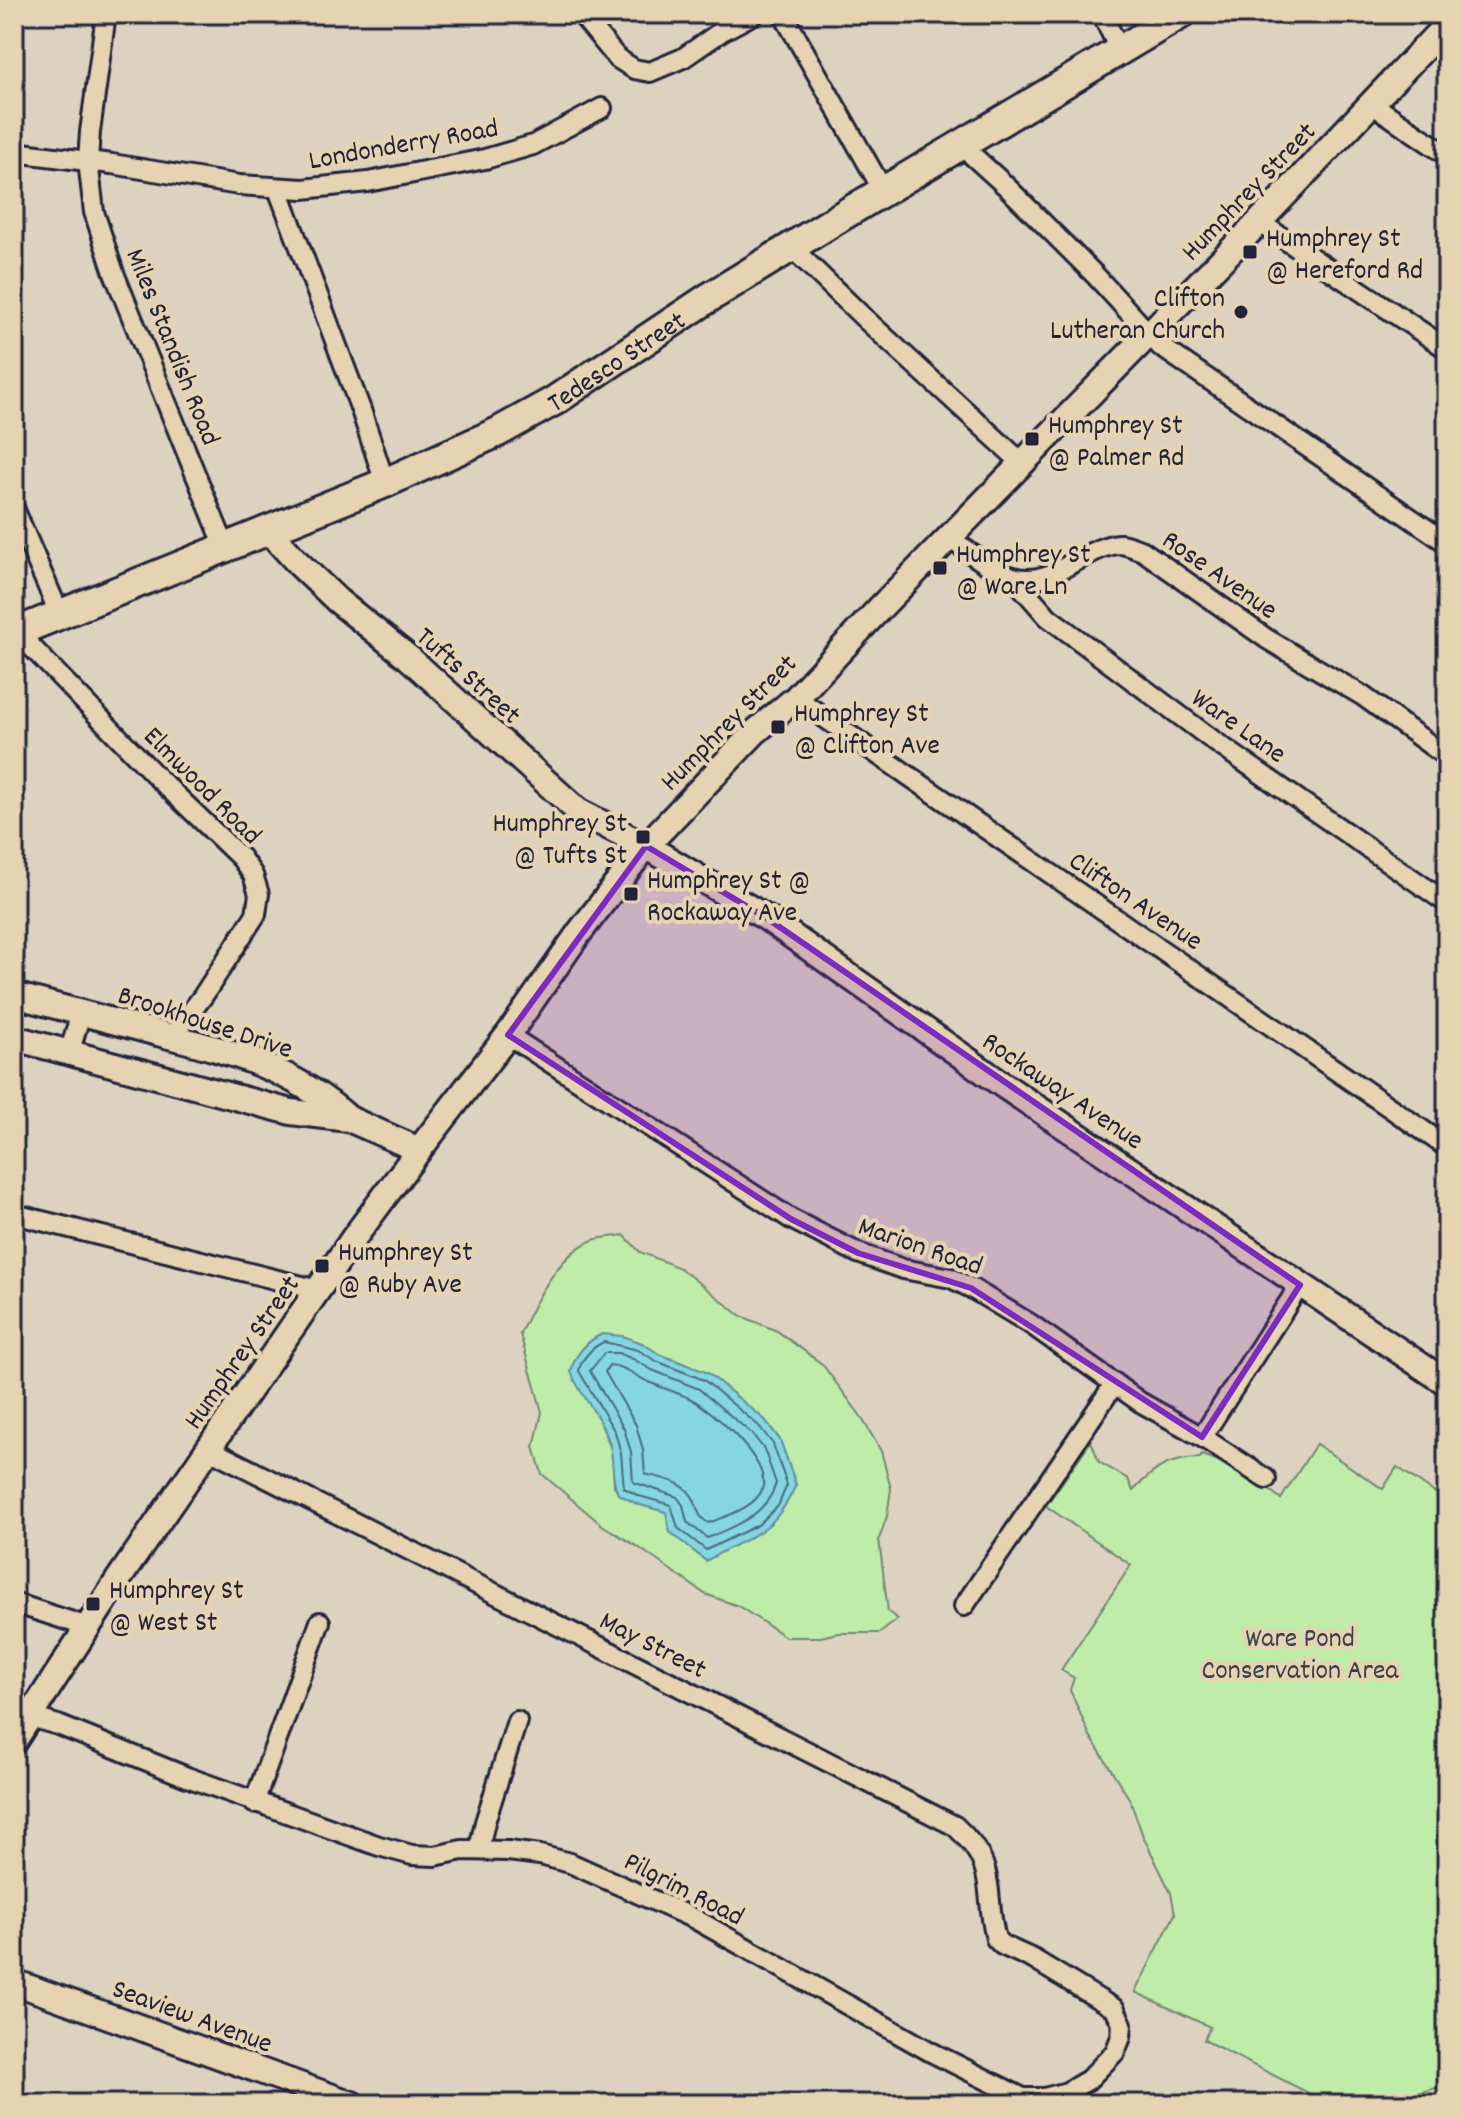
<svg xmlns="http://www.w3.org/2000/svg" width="1461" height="2118" font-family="Dekko,sans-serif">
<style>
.green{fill:#bfeca9;stroke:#708772;stroke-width:2;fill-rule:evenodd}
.water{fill:#86d6e2;stroke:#5e8e9f;stroke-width:2}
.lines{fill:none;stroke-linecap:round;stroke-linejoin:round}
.shore{stroke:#4a6a7e;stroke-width:2}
.street-casing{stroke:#22223b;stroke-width:24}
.secondary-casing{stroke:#22223b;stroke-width:30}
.primary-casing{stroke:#22223b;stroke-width:34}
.street{stroke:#e6d3b1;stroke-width:18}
.secondary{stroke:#e6d3b1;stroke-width:24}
.primary{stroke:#e6d3b1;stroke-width:28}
.marked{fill:#7b2cbf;fill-opacity:0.2;stroke:#7b2cbf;stroke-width:6;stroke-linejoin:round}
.poi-dot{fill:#22223b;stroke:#e6d3b1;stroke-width:3}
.labels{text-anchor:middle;stroke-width:8;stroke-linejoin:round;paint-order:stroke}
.street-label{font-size:28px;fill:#22223b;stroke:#e6d3b1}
.poi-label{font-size:28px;fill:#22223b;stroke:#e6d3b1;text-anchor:start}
.park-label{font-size:28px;fill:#3a404c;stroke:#e6d3b1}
</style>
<rect width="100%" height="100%" fill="#ddd2c0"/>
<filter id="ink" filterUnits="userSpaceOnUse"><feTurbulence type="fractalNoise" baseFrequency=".0125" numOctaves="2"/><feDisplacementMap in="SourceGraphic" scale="16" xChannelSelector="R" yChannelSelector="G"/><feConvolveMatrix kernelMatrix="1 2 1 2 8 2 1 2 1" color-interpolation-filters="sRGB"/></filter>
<g filter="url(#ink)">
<g class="green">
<path d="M 624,1235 L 640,1252 L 680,1268 L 741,1316 L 777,1331 L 822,1364 L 860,1415 L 881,1451 L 891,1489 L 887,1516 L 879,1539 L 888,1612 L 898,1619 L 880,1633 L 837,1633 L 821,1637 L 786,1637 L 738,1606 L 705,1594 L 638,1547 L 602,1525 L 542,1474 L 534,1447 L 542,1412 L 520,1334 C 534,1303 559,1253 593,1240 C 602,1237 614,1237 624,1235 ZM 622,1336 L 641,1343 L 659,1354 L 708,1373 L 765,1420 L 780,1440 L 796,1485 L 729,1547 L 706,1560 L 670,1532 L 666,1512 L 637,1504 L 614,1486 L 613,1454 L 598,1416 Z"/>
<path d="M 1091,1441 L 1099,1462 L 1128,1479 L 1133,1491 C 1155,1468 1167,1459 1200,1458 L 1202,1455 L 1237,1468 L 1258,1481 L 1281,1499 L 1316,1444 L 1383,1489 L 1397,1467 L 1435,1493 L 1440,1488 L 1447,1493 L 1447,2085 L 1379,2104 L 1330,2104 L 1204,2040 L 1210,2027 L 1135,1992 L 1175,1914 L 1171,1893 L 1143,1836 L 1130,1800 L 1089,1734 L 1070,1690 L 1074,1678 L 1061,1670 L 1131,1565 L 1046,1506 Z"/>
</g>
<path class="water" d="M 602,1334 L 622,1336 L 642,1343 L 659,1354 L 708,1373 L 765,1420 L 780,1440 L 796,1485 C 772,1537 751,1534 706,1561 L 670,1532 L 666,1512 L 637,1504 L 618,1494 C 610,1477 615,1457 608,1439 C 600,1414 580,1396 571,1372 C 574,1355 587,1341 602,1334 Z"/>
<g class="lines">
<g class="shore">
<path d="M 604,1342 L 638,1350 L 656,1361 L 704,1380 L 759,1426 L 773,1444 L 787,1485 L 778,1506 L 758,1525 L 706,1550 L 678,1528 L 671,1505 L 639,1496 L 624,1488 L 621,1453 L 615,1432 L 579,1371 C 581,1359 593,1346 604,1342 Z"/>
<path d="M 604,1353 L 618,1353 L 633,1359 L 652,1370 L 699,1389 L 752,1434 L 764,1449 L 776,1483 C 767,1515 735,1526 707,1538 L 687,1522 L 683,1505 L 677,1497 L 633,1482 L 631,1452 L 624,1429 L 590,1371 Z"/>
<path d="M 609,1365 C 625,1366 635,1376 649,1382 C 662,1388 676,1392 689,1398 C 711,1408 768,1460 763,1486 C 759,1507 724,1517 708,1523 C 698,1516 699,1513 695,1502 C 687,1481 664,1479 645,1474 L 643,1450 L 636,1425 L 605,1372 Z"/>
</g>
<g class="street-casing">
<g id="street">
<polyline points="106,14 90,132 88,161 94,212 114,273 225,547"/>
<polyline points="581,14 617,58 634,69 650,72 683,58 722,31 754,14"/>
<polyline points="783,14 884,192"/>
<polyline points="1102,14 1120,51"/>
<polyline points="1372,104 1447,155"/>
<polyline points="962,146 1006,186 1095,275 1160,346 1447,543"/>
<polyline points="14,152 112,164 239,185 303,189 368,182 485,159 533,145 602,108"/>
<polyline points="278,189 361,410 385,483"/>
<polyline points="1259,222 1447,349"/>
<polyline points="792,248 863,317 1021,462"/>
<polyline points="14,508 59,613"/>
<path d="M 949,538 C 969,551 990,570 1013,577 C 1053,589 1082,547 1119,544 C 1127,544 1136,549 1143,551 L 1267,639 L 1363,696 L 1447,757"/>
<polyline points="1013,577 1048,617 1214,741 1447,903"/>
<polyline points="17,632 157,777 241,858 253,875 259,894 256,914 203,996 172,1037"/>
<polyline points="796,698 1447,1147"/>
<polyline points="508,1035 791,1219 858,1253 903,1269 951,1278 971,1288 1032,1325 1140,1402 1202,1437 1300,1285"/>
<polyline points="69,1054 81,1013"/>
<polyline points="14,1214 318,1290"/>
<polyline points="1202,1437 1266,1479"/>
<polyline points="14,1603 88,1627"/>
<polyline points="964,1606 1115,1383"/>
<path d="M 30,1717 L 58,1725 L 187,1777 L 379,1846 L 412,1855 L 435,1856 L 462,1850 L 508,1851 L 540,1855 L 570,1863 L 695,1919 L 931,2052 L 1023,2098 L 1044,2098 L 1067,2092 L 1088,2080 L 1115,2052 L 1121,2037 L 1122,2024 L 1115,2009 L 1033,1959 L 1002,1945 L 996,1939 C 983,1890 1000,1867 955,1826 L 209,1449"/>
<polyline points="254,1803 320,1622"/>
<polyline points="479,1849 485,1822 517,1721"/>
</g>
</g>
<g class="secondary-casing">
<g id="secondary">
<polyline points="267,529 298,563 338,601 409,658 578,811 646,846 768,919 1003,1085 1447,1383"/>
<path d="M 14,995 C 59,1007 105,1019 150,1031 C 226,1051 289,1065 349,1119"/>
<polyline points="14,1038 291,1112 349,1119 419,1150"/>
<polyline points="14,1741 120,1577 353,1239 419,1150 508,1035 579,933 646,846 755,732 796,698 880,608 1259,222 1447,24"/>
<polyline points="14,1982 352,2104"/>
</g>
</g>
<g class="primary-casing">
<g id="primary">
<path id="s1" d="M 14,633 L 385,483 L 498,432 L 554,401 L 710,297 L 845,214 L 1181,14"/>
</g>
</g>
<use href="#street" class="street"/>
<use href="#secondary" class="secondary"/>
<use href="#primary" class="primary"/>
</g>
</g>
<path class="marked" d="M 646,846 L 768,919 L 1300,1285 L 1202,1437 L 971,1288 L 858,1253 L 791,1219 L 508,1035 Z"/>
<g class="poi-dot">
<rect x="1242" y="244" width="16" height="16" rx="4"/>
<circle cx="1241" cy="312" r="8"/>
<rect x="1024" y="431" width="16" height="16" rx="4"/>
<rect x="932" y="560" width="16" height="16" rx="4"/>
<rect x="770" y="719" width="16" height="16" rx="4"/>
<rect x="635" y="829" width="16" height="16" rx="4"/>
<rect x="623" y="886" width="16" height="16" rx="4"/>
<rect x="314" y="1258" width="16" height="16" rx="4"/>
<rect x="85" y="1596" width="16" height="16" rx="4"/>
</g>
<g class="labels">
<g class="street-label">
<text transform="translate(403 142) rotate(-10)" y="10">Londonderry Road</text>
<text transform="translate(1247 190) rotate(-46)" y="10">Humphrey Street</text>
<text transform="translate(175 346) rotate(68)" y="10">Miles Standish Road</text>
<text dy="10" stroke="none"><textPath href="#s1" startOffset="662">Tedesco Street</textPath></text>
<text transform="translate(1221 573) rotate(35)" y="10">Rose Avenue</text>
<text transform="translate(470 674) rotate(42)" y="10">Tufts Street</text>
<text transform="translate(727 721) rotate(-45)" y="10">Humphrey Street</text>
<text transform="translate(1240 724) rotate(35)" y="10">Ware Lane</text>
<text transform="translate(204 784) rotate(45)" y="10">Elmwood Road</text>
<text transform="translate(1137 899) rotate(34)" y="10">Clifton Avenue</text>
<text transform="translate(206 1020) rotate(18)" y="10">Brookhouse Drive</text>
<text transform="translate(1064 1089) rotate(34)" y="10">Rockaway Avenue</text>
<text transform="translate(921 1244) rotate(19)" y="10">Marion Road</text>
<text transform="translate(240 1351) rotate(-55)" y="10">Humphrey Street</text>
<text transform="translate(654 1643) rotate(27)" y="10">May Street</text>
<text transform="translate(685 1887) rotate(27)" y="10">Pilgrim Road</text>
<text transform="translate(193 2014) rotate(20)" y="10">Seaview Avenue</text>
</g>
<g class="poi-label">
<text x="1266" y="246">Humphrey St<tspan x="1266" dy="32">@ Hereford Rd</tspan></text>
<text x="1225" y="306" text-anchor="end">Clifton<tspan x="1225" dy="32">Lutheran Church</tspan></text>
<text x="1048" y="433">Humphrey St<tspan x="1048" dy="32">@ Palmer Rd</tspan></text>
<text x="956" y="562">Humphrey St<tspan x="956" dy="32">@ Ware Ln</tspan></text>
<text x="794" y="721">Humphrey St<tspan x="794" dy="32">@ Clifton Ave</tspan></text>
<text x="627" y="831" text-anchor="end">Humphrey St<tspan x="627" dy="32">@ Tufts St</tspan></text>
<text x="647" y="888">Humphrey St @<tspan x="647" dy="32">Rockaway Ave</tspan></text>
<text x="338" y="1260">Humphrey St<tspan x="338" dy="32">@ Ruby Ave</tspan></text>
<text x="109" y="1598">Humphrey St<tspan x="109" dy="32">@ West St</tspan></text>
</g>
<g class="park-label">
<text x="1300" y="1646">Ware Pond<tspan x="1300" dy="32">Conservation Area</tspan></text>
</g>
</g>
<rect width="1461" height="2118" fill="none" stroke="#e6d3b1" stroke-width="48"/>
<rect x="24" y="24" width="1413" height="2070" fill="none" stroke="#22223b" stroke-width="3" filter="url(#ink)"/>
</svg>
